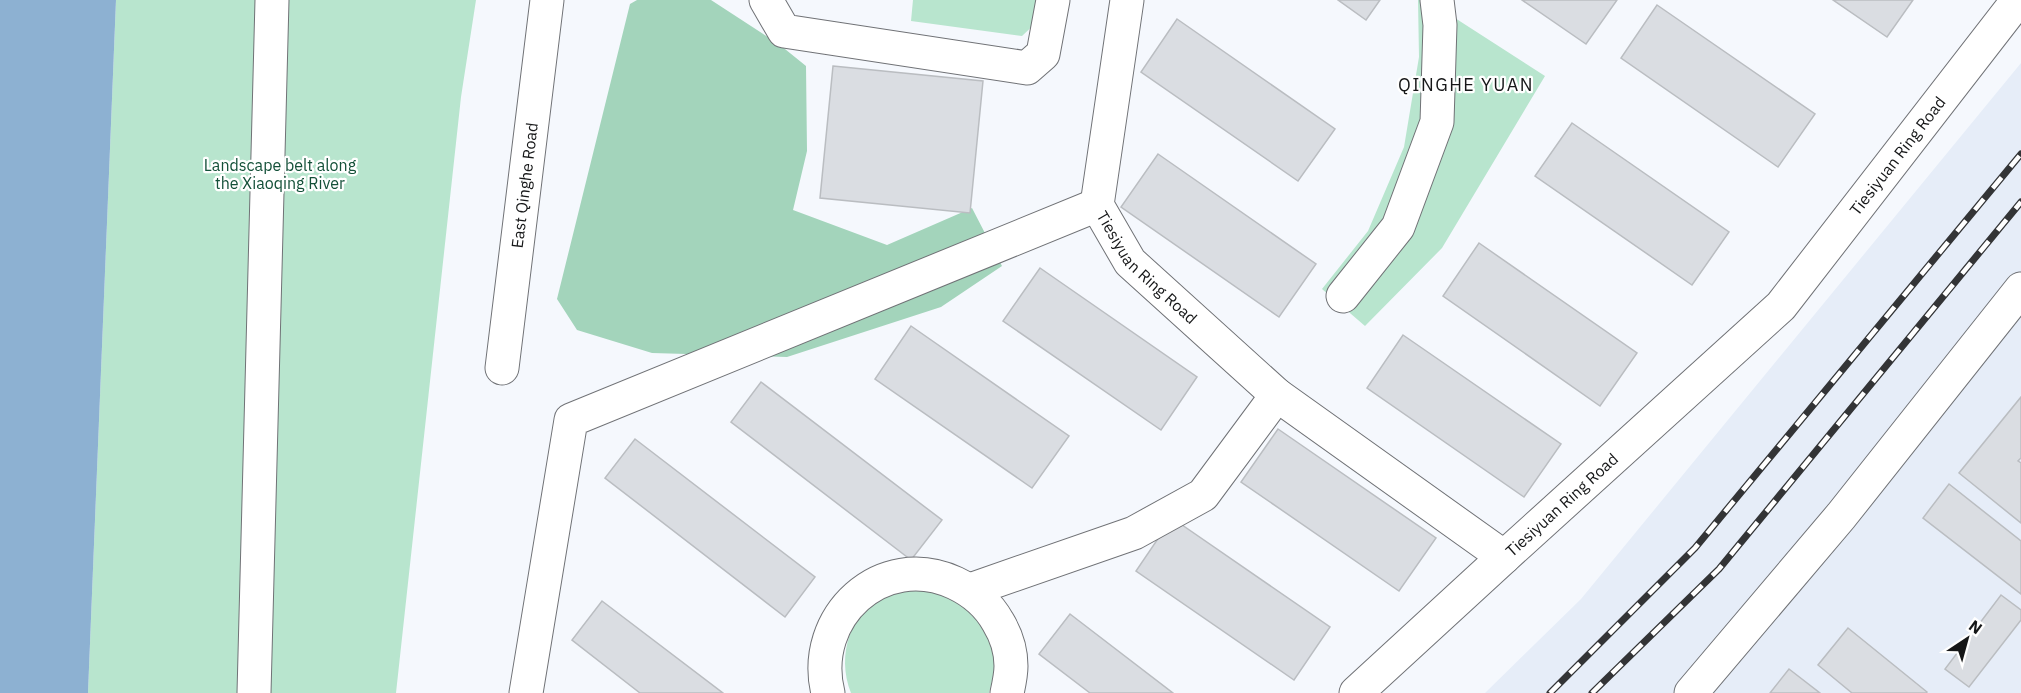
<svg xmlns="http://www.w3.org/2000/svg" width="2021" height="693" font-family="'IBM Plex Sans',sans-serif">
<style>
.built{fill:#e6edf8}
.green{fill:#b8e5ce}
.forest{fill:#a3d4bb}
.water{fill:#8db1d2}
.building{fill:#dadde2;stroke:#babdc1;stroke-width:1.5}
.lines{fill:none;stroke-linecap:round;stroke-linejoin:round}
.minor-casing{stroke:#707276;stroke-width:35}
.minor{stroke:#fff;stroke-width:33}
.rail-casing{stroke:#333436;stroke-width:7}
.rail{stroke:#fff;stroke-width:4.5;stroke-dasharray:14;stroke-linecap:butt}
.labels{text-anchor:middle;stroke-width:4.5;stroke-linejoin:round;paint-order:stroke}
.street-label{font-size:16px;fill:#161718;stroke:#fff}
.park-label{font-size:16px;fill:#135038;stroke:#fff}
.neighbourhood-label{font-size:18px;letter-spacing:1.5px;fill:#161718;stroke:#fff}
</style>
<rect width="100%" height="100%" fill="#f5f8fd"/>
<polygon class="built" points="2021,63 2021,693 1485,693 1581,599"/>
<g class="green">
<polygon points="116,0 476,0 461,97 396,693 88,693"/>
<polygon points="913,0 1042,0 1039,20 1022,36 911,21"/>
<polygon points="1418,0 1427,0 1545,76 1442,248 1365,326 1322,289 1368,231 1404,147 1419,57"/>
<path d="M 912,587 L 960,598 L 992,639 L 996,665 L 989,693 L 851,693 C 836,655 850,610 889,593 C 896,590 905,589 912,587 Z"/>
</g>
<polygon class="forest" points="637,0 711,0 780,45 806,66 807,151 793,210 887,245 972,208 1002,266 941,307 787,357 652,353 577,330 557,299 630,4"/>
<polygon class="water" points="0,0 116,0 88,693 0,693"/>
<g class="building">
<polygon points="1338,0 1380,0 1366,20"/>
<polygon points="1522,0 1617,0 1586,44"/>
<polygon points="1833,0 1913,0 1887,37"/>
<polygon points="1657,5 1815,114 1778,167 1621,58"/>
<polygon points="1177,19 1335,129 1298,181 1141,72"/>
<polygon points="833,66 983,81 970,213 820,198"/>
<polygon points="1572,123 1729,232 1692,285 1535,176"/>
<polygon points="1158,154 1316,264 1279,317 1121,207"/>
<polygon points="1479,243 1637,353 1600,406 1443,296"/>
<polygon points="1040,268 1197,377 1161,430 1003,321"/>
<polygon points="911,326 1069,436 1032,488 875,379"/>
<polygon points="1403,335 1561,444 1524,497 1367,388"/>
<polygon points="761,382 942,520 911,560 731,422"/>
<polygon points="2021,397 2021,458 2018,461 2021,463 2021,523 1959,473"/>
<polygon points="1278,429 1436,538 1399,591 1241,482"/>
<polygon points="635,439 815,577 785,617 605,478"/>
<polygon points="1949,484 2021,541 2021,594 1923,518"/>
<polygon points="1172,518 1330,627 1294,680 1136,571"/>
<polygon points="2001,595 2021,610 2021,620 1969,687 1945,669"/>
<polygon points="602,601 723,693 640,693 572,640"/>
<polygon points="1070,614 1173,693 1090,693 1039,654"/>
<polygon points="1848,628 1927,692 1926,693 1852,693 1818,665"/>
<polygon points="1789,669 1820,693 1770,693"/>
</g>
<g class="lines">
<g class="minor-casing">
<g id="minor">
<polyline points="766,0 784,31 1027,68 1043,54 1053,0"/>
<path id="s1" d="M 1127,0 L 1097,205 L 1130,262 L 1277,395 L 1504,557 L 1781,306 L 2018,0"/>
<polyline points="1343,296 1398,227 1437,122 1440,25 1437,0"/>
<path id="s2" d="M 502,368 L 547,0"/>
<polyline points="970,590 1134,533 1203,495 1277,395"/>
<polyline points="254,693 272,0"/>
<polyline points="526,693 571,420 1097,205"/>
<path d="M 828,693 C 809,617 882,549 955,583 C 974,592 988,604 998,622 C 1006,635 1011,650 1011,666 C 1011,675 1009,684 1007,693"/>
<polyline points="1356,693 1504,557"/>
<polyline points="1691,693 1841,516 2021,289"/>
</g>
</g>
<use href="#minor" class="minor"/>
<g class="rail-casing">
<g id="rail">
<polyline points="1550,693 1695,548 2021,154"/>
<polyline points="1592,693 1719,569 2021,202"/>
</g>
</g>
<use href="#rail" class="rail"/>
</g>
<g class="labels">
<g class="street-label">
<text dy="6" stroke="none"><textPath href="#s1" startOffset="1314">Tiesiyuan Ring Road</textPath></text>
<text dy="6" stroke="none"><textPath href="#s2" startOffset="184">East Qinghe Road</textPath></text>
<text dy="6" stroke="none"><textPath href="#s1" startOffset="288">Tiesiyuan Ring Road</textPath></text>
<text dy="6" stroke="none"><textPath href="#s1" startOffset="828">Tiesiyuan Ring Road</textPath></text>
</g>
<g class="park-label">
<text x="280" y="171">Landscape belt along<tspan x="280" dy="18">the Xiaoqing River</tspan></text>
</g>
<g class="neighbourhood-label">
<text x="1466" y="91">QINGHE YUAN</text>
</g>
</g>
<g transform="translate(1967 639) rotate(36)" stroke="#ffffff" stroke-width="4.5" paint-order="stroke">
<path d="M0-4.5L10 22L0 15L-10 22Z" fill="#161718"/>
<text y="-9" font-size="16" font-weight="bold" text-anchor="middle" fill="#161718">N</text>
</g>
</svg>
